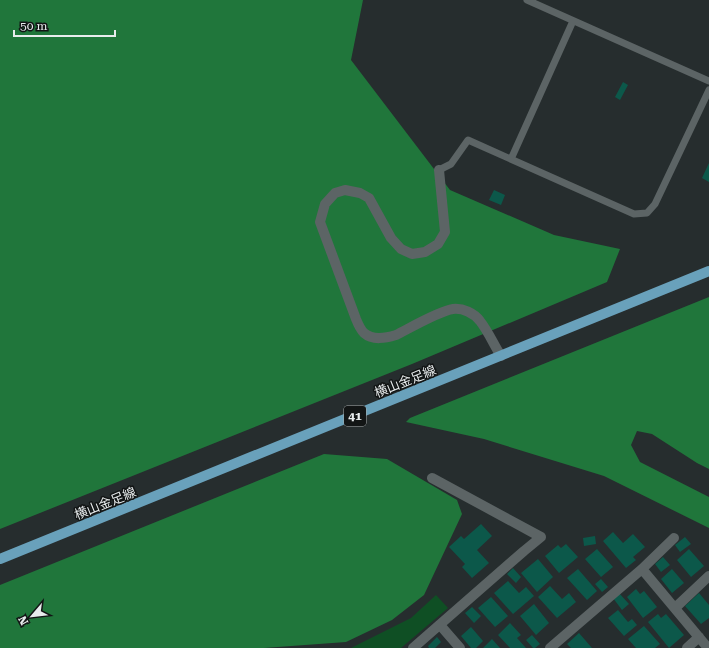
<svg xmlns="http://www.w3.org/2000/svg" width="709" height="648" font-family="'Roboto Serif','Noto Sans JP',serif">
	<rect width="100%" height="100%" fill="#262d2e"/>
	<!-- green -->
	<path fill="#0f4f24" d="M436,595L448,608L401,648H351L411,618Z"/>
	<!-- forest -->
	<path fill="#20763b" d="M0,0H363L351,60L450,190L554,235L620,249L607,282L412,364L0,529Z
		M709,297V469L697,463L652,434L637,431L631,445L640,462L709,497V528L604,476L484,439L406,422L410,418Z
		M324,454L387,459L457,500L462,514L424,595L392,620L346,642L264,648H0V585Z"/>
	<!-- building -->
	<path fill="#0c584a" d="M623,82L628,85L620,100L615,97Z
		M709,163V182L702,178Z
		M494,190L505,195L501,205L489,200Z
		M481,524L492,536L477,550L489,563L472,578L462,567L465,564L449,547L461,536L464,539Z
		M613,532L623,543L633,534L645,547L633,557L636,560L626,568L603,541Z
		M595,536L596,544L584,546L583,538Z
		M685,537L691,544L680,552L675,545Z
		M566,544L578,557L559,573L545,556L558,545L561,548Z
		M597,549L613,567L601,577L585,559Z
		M689,549L704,566L691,577L677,560Z
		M663,557L670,565L661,572L655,564Z
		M538,559L553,577L537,592L521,573Z
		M513,568L521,577L516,583L507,574Z
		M578,569L597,591L587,600L567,578Z
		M672,569L684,583L672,593L661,579Z
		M601,579L608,587L602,592L595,584Z
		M508,581L519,593L526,587L534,596L513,614L494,593Z
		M550,586L562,599L569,593L576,602L557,618L538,597Z
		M636,589L640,594L644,591L657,607L643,618L627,597Z
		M619,593L629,604L622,610L613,598Z
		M699,593L709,605V618L701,624L685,606Z
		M491,597L508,616L495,627L478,608Z
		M534,604L549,623L536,635L520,616Z
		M472,607L481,616L474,623L465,613Z
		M618,610L628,622L632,619L637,625L624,636L608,618Z
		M658,614L661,618L666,614L684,635L669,648L648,622Z
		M510,623L521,635L517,638L526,648H510L498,635Z
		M644,626L660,644L655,648H636L628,639Z
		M471,627L483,641L476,648H471L461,636Z
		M579,633L592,648H571L567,644Z
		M532,635L540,644L535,648H533L526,640Z
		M437,637L441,642L435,648H429L428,646Z
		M492,639L500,648H483Z"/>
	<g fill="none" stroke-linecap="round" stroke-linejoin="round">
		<!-- service -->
		<path stroke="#5c6465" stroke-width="7" d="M527,0L709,81
			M511,159L573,21
			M439,170L451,164L468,140L634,214L647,213L655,204L709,90"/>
		<!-- minor -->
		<path stroke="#5c6465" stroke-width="10" d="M439,170L445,232L438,244L425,252L412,254L401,249L391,238L369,198L360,193L345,190L335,193L325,204L320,222L356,319C358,324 361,330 364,333C373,341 386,338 396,335C410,328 439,311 453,309C463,308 474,313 480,321C488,331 494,345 501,356
			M642,569L708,648
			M675,608L709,576
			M440,625L460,648
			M413,648L524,551L541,537L432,478
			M550,648L642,569L674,538
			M687,648L699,637"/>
		<!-- primary -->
		<path stroke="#69a1bb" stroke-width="10" d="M0,559L709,271"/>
	</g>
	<g text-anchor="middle" stroke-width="3" stroke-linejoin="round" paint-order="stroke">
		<!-- shield labels -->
		<rect fill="#121515" stroke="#a8acac" stroke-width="1" x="344" y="406" width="22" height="20" rx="3"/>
		<g font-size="12" font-weight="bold" fill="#e8eced">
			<text x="355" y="420">41</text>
		</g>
		<!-- street labels -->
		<g font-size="13" fill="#e8eced" stroke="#121515">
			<text transform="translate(405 381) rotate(-22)" y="5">横山金足線</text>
			<text transform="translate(105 503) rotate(-22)" y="5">横山金足線</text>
		</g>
	</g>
	<!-- north arrow -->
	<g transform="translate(32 616) rotate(242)" stroke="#121515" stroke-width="3" paint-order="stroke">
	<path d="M0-3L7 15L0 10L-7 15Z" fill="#e8eced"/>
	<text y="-6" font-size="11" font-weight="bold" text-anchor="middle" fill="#e8eced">N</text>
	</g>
	<!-- scale -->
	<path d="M14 30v6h101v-6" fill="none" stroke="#e8eced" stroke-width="2"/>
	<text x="20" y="30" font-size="12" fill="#e8eced" stroke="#121515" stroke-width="3" paint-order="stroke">50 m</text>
</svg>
